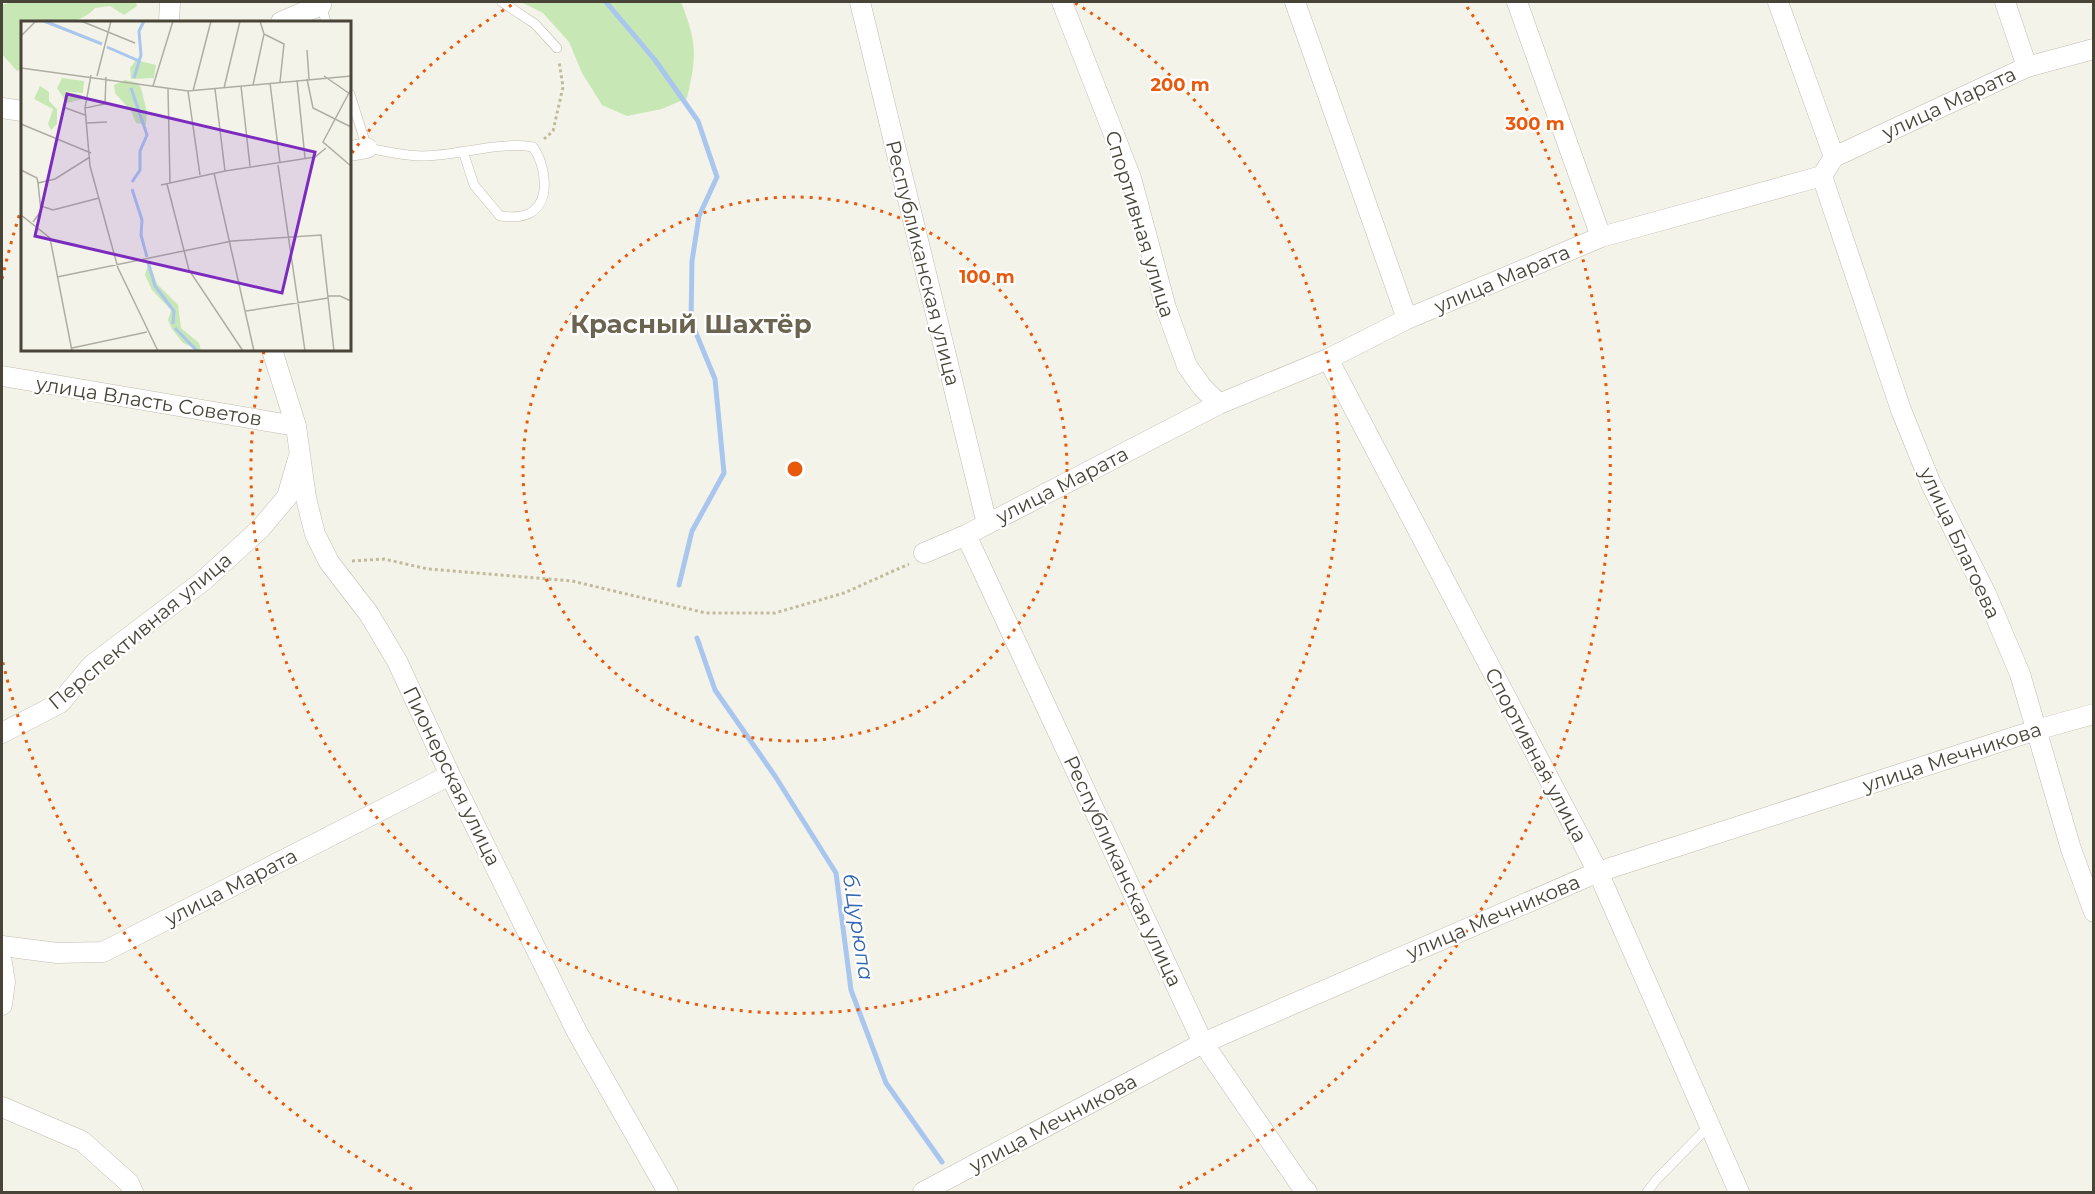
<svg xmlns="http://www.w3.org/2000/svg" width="2095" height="1194" font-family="Montserrat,sans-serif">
	<rect width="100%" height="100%" fill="#f4f3ea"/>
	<!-- green -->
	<path fill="#c7e7b4" d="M12,2H136L137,6L124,15L110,6L95,8C78,28 46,22 22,22V69L17,71L2,54V5Z
		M521,2H681C697,42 697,56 687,98L662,109L627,116L602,105L582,73L569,42L543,13Z"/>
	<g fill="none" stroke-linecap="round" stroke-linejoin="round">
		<!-- stream -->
		<path stroke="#a9c6ef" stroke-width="5" d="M606,2L655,60L698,121L717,177L699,216L692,261L691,321L715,379L724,473L692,531L679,585
			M697,638L715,690L775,776L836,873L851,990L886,1083L942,1162"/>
		<!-- lane casing -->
		<g stroke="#c0bcac" stroke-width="10">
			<path id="lane" d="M502,2L535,24L557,48
				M321,5L326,22
				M350,94L367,148C385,151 404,156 422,156C459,156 497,141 533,147C546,165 552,203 528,214C519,218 509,217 500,216L474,185L463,151
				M1647,1192L1657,1179L1709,1126"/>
		</g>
		<!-- street casing -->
		<g stroke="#c0bcac" stroke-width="21">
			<path id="street" d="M860,2L987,524
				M1062,2L1131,178L1166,308L1187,366L1202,387L1219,404
				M1295,2L1407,319
				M1517,2L1601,237
				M1778,2L1834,157
				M2005,2L2027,67
				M169,22L170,2
				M281,22L321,5L320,2
				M2,108L22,111
				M350,151L367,148
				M1822,176L1901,410L1931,484L1986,594L2020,674L2071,849L2094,912
				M272,350L296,426L306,498L315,534L329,562L369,614L397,661L450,775L577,1032L668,1192
				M1328,359L1598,872L1739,1192
				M2,376L296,426
				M966,535L1203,1043L1300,1184L1307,1192
				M924,553L966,535L1219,404L1328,359L1407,319L1601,237L1822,176L1834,157L2027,67L2094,49
				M2,733L60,703L92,665L203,581L260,529L287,497L298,459
				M2,946L57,953L103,952L450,775
				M2,963L5,982L2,1005
				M2,1107L82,1141L129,1183L133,1192
				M923,1192L1203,1043L1598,872L2036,730L2094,714"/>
		</g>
		<!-- path -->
		<path stroke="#c1bb9e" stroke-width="3" stroke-dasharray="3 3" stroke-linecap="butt" d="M544,139L553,131L563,87L559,61
			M352,561L384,559L428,569L572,581L706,613H775L844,593L909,564"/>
		<!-- lane -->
		<use href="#lane" stroke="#fff" stroke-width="9"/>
		<!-- street -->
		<use href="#street" stroke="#fff" stroke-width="20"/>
	</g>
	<!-- distance rings -->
	<g fill="none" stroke="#e8590c" stroke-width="3" stroke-dasharray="3 6">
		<circle cx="795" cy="469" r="272"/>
		<path d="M352 153A544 544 0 0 1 515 3M1075 3A544 544 0 1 1 264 351"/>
		<path d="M412 1189A816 816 0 0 1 2 659M2 279A816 816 0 0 1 21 210M1467 7A816 816 0 0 1 1178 1189"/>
	</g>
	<g text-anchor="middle" stroke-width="4.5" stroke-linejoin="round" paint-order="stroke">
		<!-- street labels -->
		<g font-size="20" fill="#484538" stroke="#fff">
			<text transform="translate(1949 103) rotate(-25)" y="7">улица Марата</text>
			<text transform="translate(1140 224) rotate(73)" y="7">Спортивная улица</text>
			<text transform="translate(923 263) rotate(76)" y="7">Республиканская улица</text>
			<text transform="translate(1502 279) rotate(-23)" y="7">улица Марата</text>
			<text transform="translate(149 401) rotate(9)" y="7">улица Власть Советов</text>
			<text transform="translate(1062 485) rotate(-27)" y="7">улица Марата</text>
			<text transform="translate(1960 543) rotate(65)" y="7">улица Благоева</text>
			<text transform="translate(140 631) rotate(-40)" y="7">Перспективная улица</text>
			<text transform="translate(1536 755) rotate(62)" y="7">Спортивная улица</text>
			<text transform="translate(1952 757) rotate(-18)" y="7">улица Мечникова</text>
			<text transform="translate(452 776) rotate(64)" y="7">Пионерская улица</text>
			<text transform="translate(1123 871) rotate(65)" y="7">Республиканская улица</text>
			<text transform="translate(231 887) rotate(-27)" y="7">улица Марата</text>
			<text transform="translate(1493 917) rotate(-23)" y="7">улица Мечникова</text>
			<text transform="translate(1053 1123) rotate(-28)" y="7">улица Мечникова</text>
		</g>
		<!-- water labels -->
		<g font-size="21" font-style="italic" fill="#3367b2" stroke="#fff">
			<text transform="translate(858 927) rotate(81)" y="7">б.Цурюпа</text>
		</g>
		<!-- district labels -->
		<g font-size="26" font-weight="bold" fill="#6b6450" stroke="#fff">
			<text x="691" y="333">Красный Шахтёр</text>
		</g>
	</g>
	<!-- overview -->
	<g transform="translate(21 21)">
		<rect width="330" height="330" fill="#f4f3ea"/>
		<path d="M115,39L135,44L133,57L110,58L109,47ZM41,57L63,60L62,72L41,70L61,74L62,78L46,82L36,67ZM104,59L117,62L120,67L126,91L125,104L115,102L110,90L94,72L93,64ZM19,65L28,71V80L36,88V103L30,109L27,103L32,88L13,78ZM128,240L136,263L157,284L160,307L178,322L180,330L162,322L151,308L147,299L150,289L131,269L124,254Z" fill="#c7e7b4"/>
		<path fill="none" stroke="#a9c6ef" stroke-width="3" d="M23,0L81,23M86,26L118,40M113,57L120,34L118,10L123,0M110,67L126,114L119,130V149L111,161M111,168L121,199L120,214L126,236M127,241L134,265L153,290L152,303M154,307L176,330"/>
		<path fill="none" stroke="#afada3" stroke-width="1.5" d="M60,0L114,22M243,13L263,23L259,61M0,15L15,0M286,29L288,58M0,47L167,70L330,55M76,55L90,0M303,55L329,73M85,56L84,83L64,87L69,145L97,247L137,330M286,58L292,87L330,106M276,59L284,137M249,62L259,142M232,64L243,13L239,0M132,65L152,0M220,65L229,145M203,67L219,0M147,68L149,162M194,68L204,150M330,68L302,121L330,145M167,70L179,154M172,70L190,0M42,86L64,94M64,87L70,54M66,102L86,101M0,103L70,132M257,144L284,330M0,149L16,157L17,162L34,158L69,136M193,152L233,330M146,163L168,249L222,330M140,164L204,150L294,136L305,127M20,185L32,189L78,177M0,194L29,217L51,330M12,201L20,190L17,162M36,256L211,220L300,214L313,330M307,275H319L330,280M225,290L307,277M51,327L126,311"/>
		<path fill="#7b2cbf" fill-opacity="0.15" stroke="#7b2cbf" stroke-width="3" d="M46,73L294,131L261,272L14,215Z"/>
		<rect width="330" height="330" fill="none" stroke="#484538" stroke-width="3"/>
	</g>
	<circle cx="795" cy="469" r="9" fill="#e8590c" stroke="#fff" stroke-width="3"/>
	<g font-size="18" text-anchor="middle" font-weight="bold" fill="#e8590c" stroke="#fff" stroke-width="4.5" stroke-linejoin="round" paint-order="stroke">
		<text x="1180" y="91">200 m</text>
		<text x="1535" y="130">300 m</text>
		<text x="987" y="283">100 m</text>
	</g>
	<!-- border -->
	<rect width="2095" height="1194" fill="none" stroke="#484538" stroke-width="6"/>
</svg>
